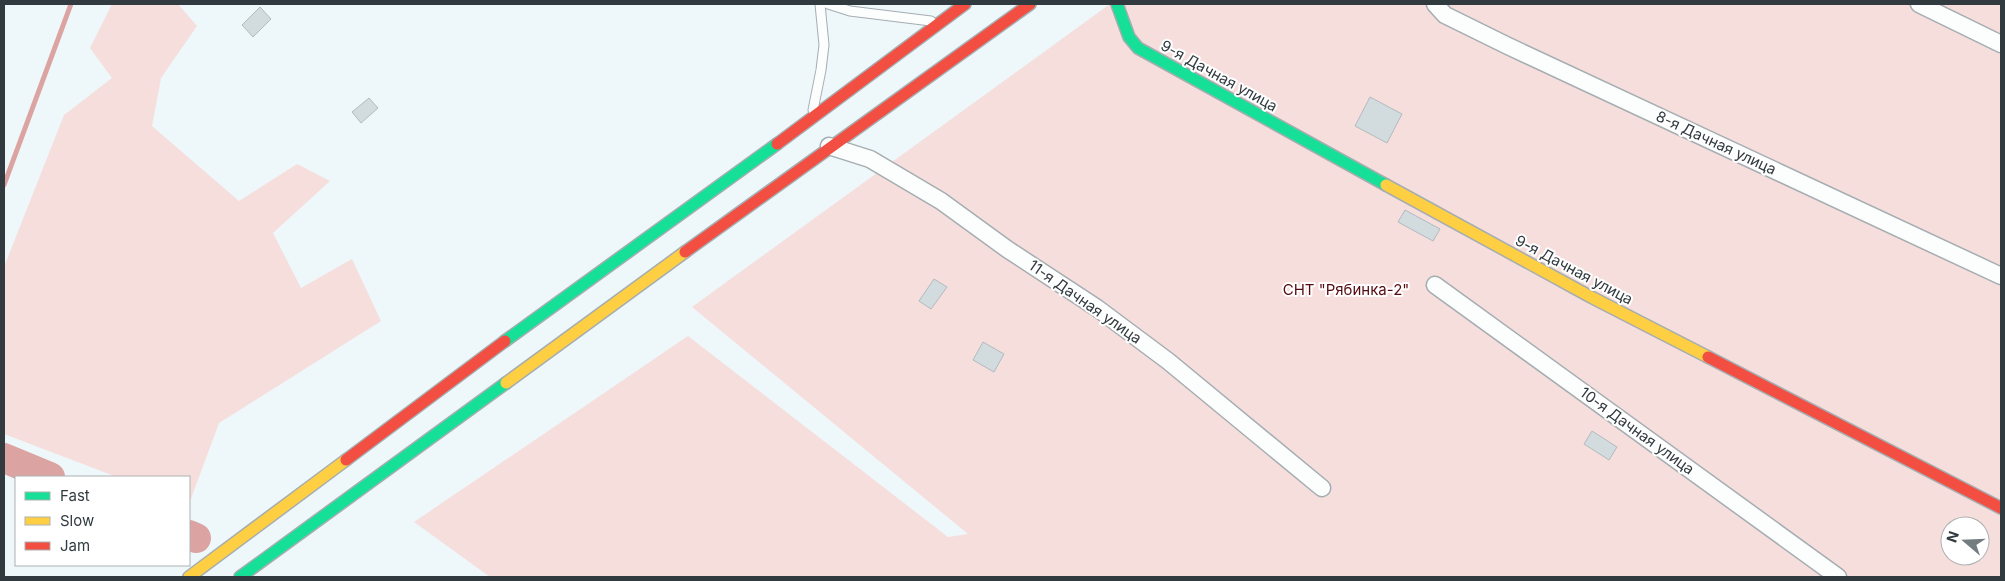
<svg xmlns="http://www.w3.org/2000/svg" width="2005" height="581" font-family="Inter,sans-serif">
	<rect width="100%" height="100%" fill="#eef7fa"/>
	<!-- green -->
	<path fill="#f6dedd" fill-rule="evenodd" d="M112,4H178L197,26L161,78L152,126L239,201L297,164L330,181L273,233L301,288L352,259L381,321L219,423L189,504V477H117L4,434V267L64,115L112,78L90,48Z
		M1110,4H2001V577H490L414,522L688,336L948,537L968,534L692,307ZM1950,526H1980V556H1950Z"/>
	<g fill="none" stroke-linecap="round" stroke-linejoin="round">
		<!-- stream -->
		<path stroke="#dba4a2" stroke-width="5" d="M4,185L71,4"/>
		<!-- river -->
		<path stroke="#dba4a2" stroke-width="30" d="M4,458L50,477
			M189,535L196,538"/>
	</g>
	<!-- building -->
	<path fill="#d2dcde" stroke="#b2babe" d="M260,7L271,19L253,37L242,25Z
		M1370,97L1402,114L1387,143L1355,126Z
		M369,98L378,108L361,123L352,112Z
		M1405,210L1440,229L1433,241L1398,222Z
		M934,279L947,287L931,309L919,301Z
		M983,342L1004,354L994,372L973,360Z
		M1592,431L1617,447L1609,460L1584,444Z"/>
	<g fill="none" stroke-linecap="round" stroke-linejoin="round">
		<!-- lane casing -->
		<g stroke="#a5adb1" stroke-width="11">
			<path id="lane" d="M828,4L850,11L931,21
				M813,110L821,70L824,45L820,4"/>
		</g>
		<!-- street casing -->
		<g stroke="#a5adb1" stroke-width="19">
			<path id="street" d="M1435,4L1445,15L1508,46L2001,276
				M1919,4L2001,44
				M829,146L870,159L941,201L1007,249L1097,308L1168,361L1322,488
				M1435,285L1838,577"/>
		</g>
		<!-- fast casing -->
		<g stroke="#a5adb1" stroke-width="14">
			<path id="fast" d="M1117,4L1129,37L1138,48L1386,185
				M505,341L777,144
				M240,577L506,383"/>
		</g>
		<!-- slow casing -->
		<g stroke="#a5adb1" stroke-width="14">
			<path id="slow" d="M1386,185L1591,297L1708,357
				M506,383L685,252
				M189,577L346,460"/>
		</g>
		<!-- jam casing -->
		<g stroke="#a5adb1" stroke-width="14">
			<path id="jam" d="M777,144L965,4
				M685,252L1030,4
				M1708,357L2001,508
				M346,460L505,341"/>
		</g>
		<!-- lane -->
		<use href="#lane" stroke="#fcfefe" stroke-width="9"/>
		<!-- street -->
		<use href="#street" stroke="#fcfefe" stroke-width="16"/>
		<!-- fast -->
		<use href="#fast" stroke="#16e098" stroke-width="11"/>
		<!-- slow -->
		<use href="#slow" stroke="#ffcf43" stroke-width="11"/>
		<!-- jam -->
		<use href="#jam" stroke="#f24e42" stroke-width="11"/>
	</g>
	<g text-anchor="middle" stroke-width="4" stroke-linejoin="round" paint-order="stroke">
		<!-- street labels -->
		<g font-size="15" fill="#313b3f" stroke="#fff">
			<text transform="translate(1219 76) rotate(29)" y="5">9-я Дачная улица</text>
			<text transform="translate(1716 143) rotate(25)" y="5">8-я Дачная улица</text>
			<text transform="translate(1574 270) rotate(28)" y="5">9-я Дачная улица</text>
			<text transform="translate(1085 302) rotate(35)" y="5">11-я Дачная улица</text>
			<text transform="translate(1637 431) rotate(36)" y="5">10-я Дачная улица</text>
		</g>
		<!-- park labels -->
		<g font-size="15" fill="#560b10" stroke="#fff">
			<text x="1346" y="295">СНТ "Рябинка-2"</text>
		</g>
	</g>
	<!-- border -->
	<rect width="2005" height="581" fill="none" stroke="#313b3f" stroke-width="10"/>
	<!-- legend -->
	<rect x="15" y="476" width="175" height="90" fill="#ffffff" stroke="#adb1b2"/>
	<rect x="25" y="492" width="25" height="8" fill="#16e098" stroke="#adb1b2"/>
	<text x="60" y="501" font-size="15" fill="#313b3f">Fast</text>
	<rect x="25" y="517" width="25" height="8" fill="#ffcf43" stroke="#adb1b2"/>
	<text x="60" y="526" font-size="15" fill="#313b3f">Slow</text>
	<rect x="25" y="542" width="25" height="8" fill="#f24e42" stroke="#adb1b2"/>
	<text x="60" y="551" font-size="15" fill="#313b3f">Jam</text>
	<!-- north arrow -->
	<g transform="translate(1965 541) rotate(289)"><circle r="24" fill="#ffffff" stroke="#adb1b2"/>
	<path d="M0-4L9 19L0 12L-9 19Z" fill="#737d80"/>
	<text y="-8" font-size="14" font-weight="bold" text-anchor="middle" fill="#313b3f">N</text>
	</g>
</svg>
